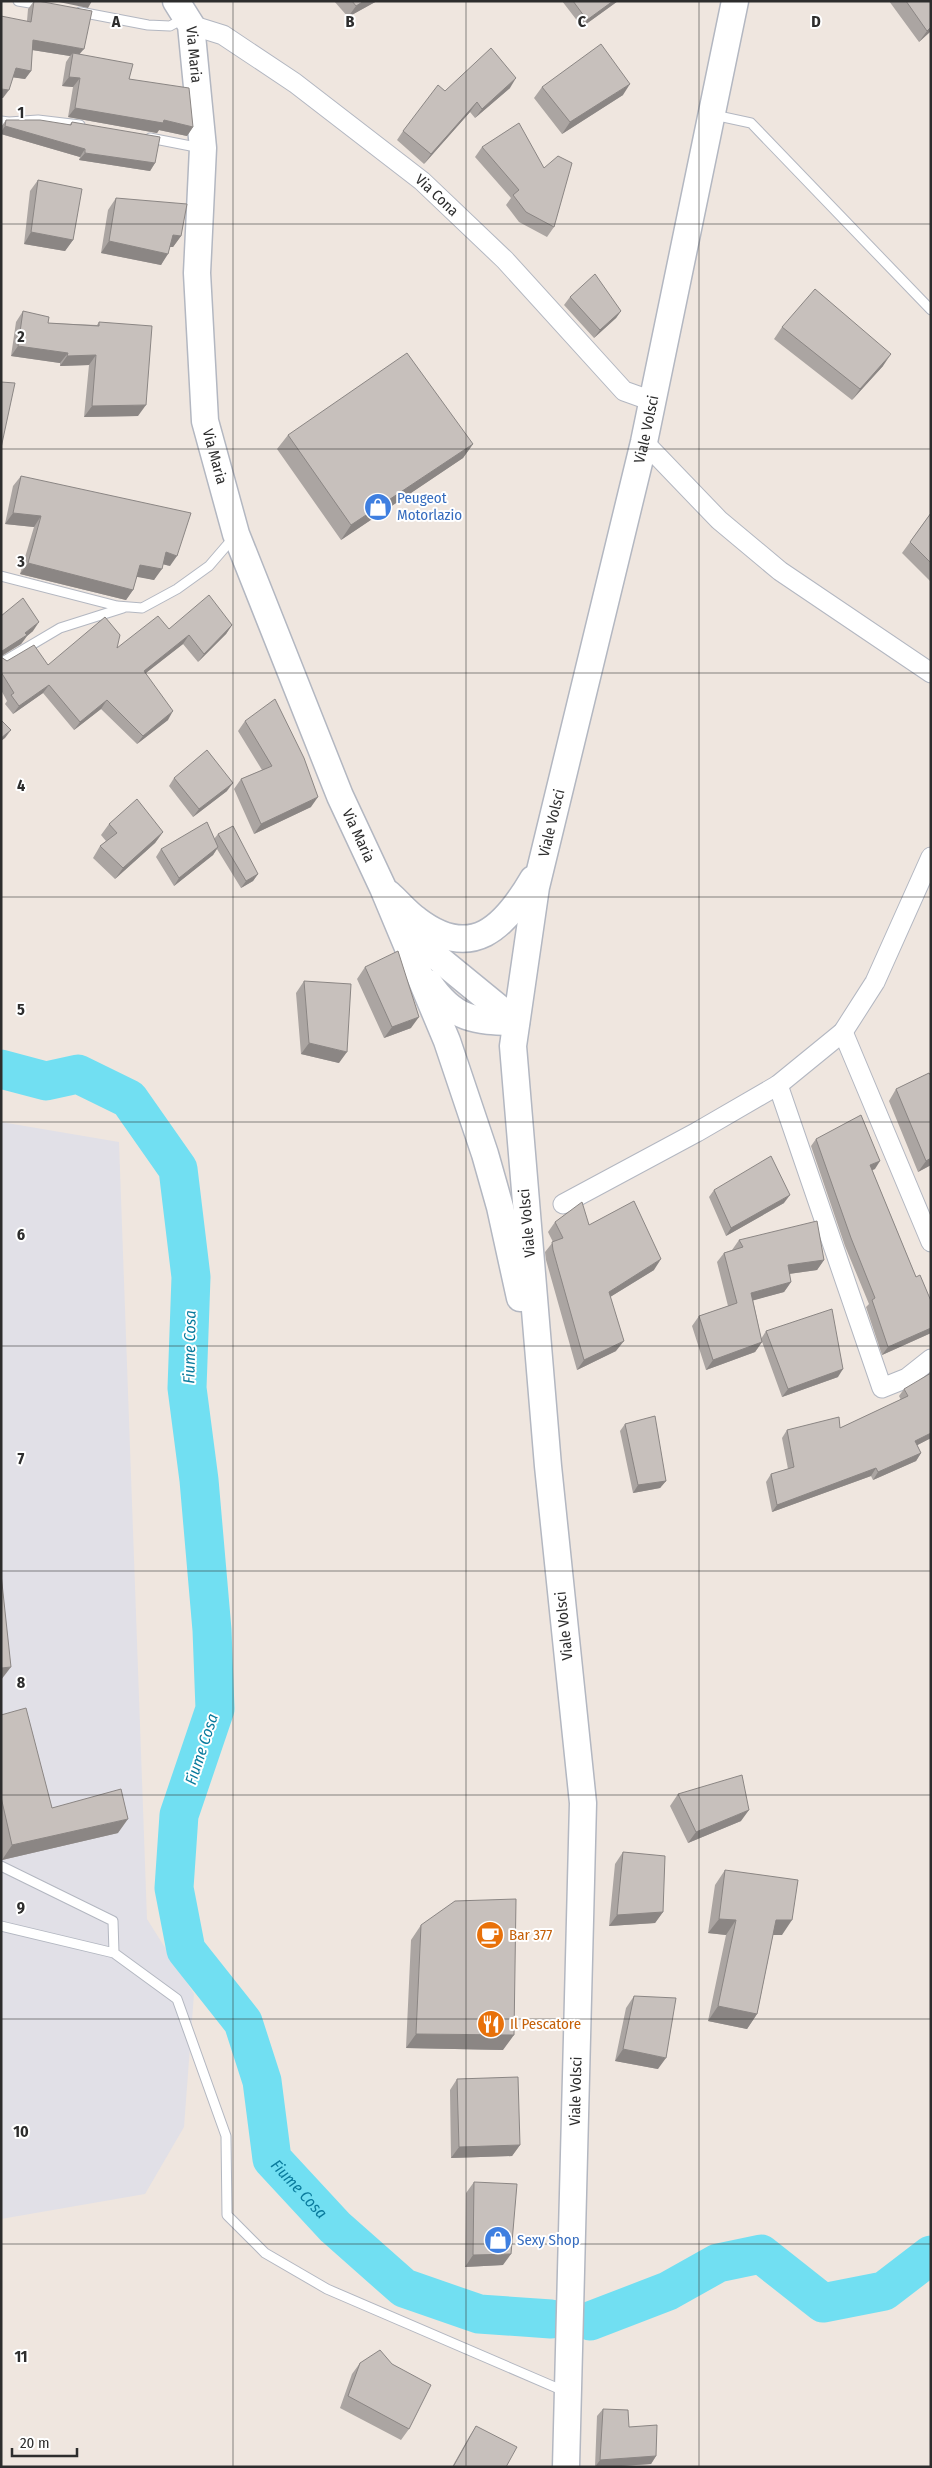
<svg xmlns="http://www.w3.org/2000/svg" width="932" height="2468" font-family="'Fira Sans Condensed',sans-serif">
	<rect width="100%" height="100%" fill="#efe6df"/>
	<!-- industrial -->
	<path fill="#e1e0e7" d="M1,1122L119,1142L147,1919L194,1994L184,2127L145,2194L1,2219Z"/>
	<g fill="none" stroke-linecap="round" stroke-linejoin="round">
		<!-- river -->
		<g stroke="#71dff2" stroke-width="39">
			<path id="s1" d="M1,1069L46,1081L78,1074L129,1099L178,1169L191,1277L187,1388L199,1480L212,1630L215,1709L179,1815L174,1888L186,1950L243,2022L262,2081L272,2159L335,2227L404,2288L479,2314L551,2319"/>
			<path d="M590,2321L668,2291L718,2263L761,2254L823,2303L884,2291L931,2255"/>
		</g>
		<!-- lane casing -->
		<g stroke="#b3b7c1" stroke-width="11">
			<path id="lane" d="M18,1L42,5
				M80,12L148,25L170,26L183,19
				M714,115L751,123L931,310
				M1,121L9,122L38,120L80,125
				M150,138L201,148
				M1,576L117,606L142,608L177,589L209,566L234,537
				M1,663L60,628L123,608
				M1,1866L113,1921L114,1953
				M1,1926L114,1953L177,1999L226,2136L227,2215L265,2253L327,2289L564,2391"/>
		</g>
		<!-- street casing -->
		<g stroke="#b3b7c1" stroke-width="21">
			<g id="street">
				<path id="s2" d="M191,25L223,35L295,83L422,181L505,260L624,391L652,401"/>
				<path d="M644,442L719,520L780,571L931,673"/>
				<path d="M843,1032L931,1242"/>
				<path d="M778,1085L882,1388L907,1378L931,1359"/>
				<path d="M563,1204L697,1132L778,1085L843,1032L875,982L931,857"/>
			</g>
		</g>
		<!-- secondary casing -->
		<g stroke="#b3b7c1" stroke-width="29">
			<g id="secondary">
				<path id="s3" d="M176,1L191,25L203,148L197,273L205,421L236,534L340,796L383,888L447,1041L485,1154L500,1207L520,1298"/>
				<path d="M389,894C398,902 407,913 417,920C472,962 505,927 533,879"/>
				<path d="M405,919L433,954L516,1022"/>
				<path d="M429,983C455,1021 475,1021 516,1022"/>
				<path id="s4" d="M566,2467L583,1803L548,1466L513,1046L536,887L644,442L735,1"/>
			</g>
		</g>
		<!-- lane -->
		<use href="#lane" stroke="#fff" stroke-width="9"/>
		<!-- street -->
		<use href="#street" stroke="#fff" stroke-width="19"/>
		<!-- secondary -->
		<use href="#secondary" stroke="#fff" stroke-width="26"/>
	</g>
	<!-- wall -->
	<path fill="#aba5a2" d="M34,1H38L80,54L129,79L193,127L187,136L159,130L157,133L68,117L73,87L62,86L66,62L70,56L32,50L31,71L25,79L13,77L3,98L27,21L28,9Z
		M334,1H377L348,17Z
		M562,1H618L582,27Z
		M889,1H931V31L919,42Z
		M542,87L623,95L562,134L534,98Z
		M510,88L475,118L470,112L424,164L397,140L403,131L445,91Z
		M6,120L69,125L72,122L155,163L150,171L79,160L80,157L1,134V127Z
		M482,147L554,227L547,237L519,222L506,205L511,198L475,157Z
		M38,180L73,240L65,251L24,244L30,191Z
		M116,198L181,236L173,247H170L161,265L101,253L108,210Z
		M570,297L621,311L616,318L594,338L564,305Z
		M23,311L48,323L97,325L99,322L138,416L84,417L89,365L60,366V363L11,356L16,322Z
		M782,327L883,366L852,400L774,339Z
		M288,435L473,444L463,458L341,540L277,449Z
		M21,476L170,566L163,564L154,580L137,576L133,590L126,600L20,574L34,527L5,524L13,486Z
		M931,513V582L902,553Z
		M1,616L33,631L27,636L21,644L2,656L1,657L7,661L48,665L117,648L169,629L232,625L226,634L198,662L183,644L146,673L168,720L137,744L101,709L74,730L43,693L13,714L5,704L7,701L1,690Z
		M245,721L311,807L254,834L234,789L241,779L262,770L238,731Z
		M174,778L227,791L193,817L169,786Z
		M109,824L163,832L155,843L115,879L93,858L100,846L106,841L101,835Z
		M218,834L258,874L253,881L241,888L217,849L213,855L174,886L156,857L161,849L214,839Z
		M365,967L411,1028L384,1038L357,979Z
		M304,981L339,1063L301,1054L296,993Z
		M896,1089L931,1165L918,1172L889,1101Z
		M816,1139L875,1169L872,1170L916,1277L931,1301V1333L882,1355L866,1307L869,1304L845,1246L811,1146Z
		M714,1190L784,1203L726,1236L709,1197Z
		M555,1222L589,1225L654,1270L610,1297L616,1351L577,1370L546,1260L545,1252L553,1242L548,1232Z
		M739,1240L824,1260L817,1270L789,1274L791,1282L784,1292L753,1300L762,1342L755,1352L706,1370L692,1326L699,1316L728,1306L717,1262L724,1253L732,1250Z
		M766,1331L838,1377L782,1397L761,1339Z
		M904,1389L931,1438L917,1445L921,1453L916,1461L873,1480L871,1476L772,1512L766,1482L771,1474L788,1469L782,1438L787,1430L840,1428L901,1400L899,1396Z
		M625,1424L666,1481L660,1488L633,1493L620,1431Z
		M1,1715L52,1808L118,1833L2,1860Z
		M678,1794L741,1821L688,1843L670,1806Z
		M623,1852L663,1912L655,1923L609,1926L615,1864Z
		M725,1870L782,1935H773L757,2014L747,2029L708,2021L726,1935L708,1933L715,1885Z
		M421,1925L503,2050L406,2048L411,1940Z
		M634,1996L658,2069L615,2061L626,2008Z
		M457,2079L520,2145L512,2156L451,2158L450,2090Z
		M474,2182L503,2265L465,2267L466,2193Z
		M360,2363L409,2429L401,2440L340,2408L352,2374Z
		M603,2409L629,2427L656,2456L651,2464L606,2467H595L597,2416Z
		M476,2426L506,2467H452L469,2437Z"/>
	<!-- shaded-wall -->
	<path fill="#8b8684" d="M54,1H92L88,8Z
		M364,1H377L348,17L356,6Z
		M613,1H618L582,27L587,20Z
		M931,27V31L919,42L927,31Z
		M33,40L84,49L77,57L73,53L70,56L26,49Z
		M16,68L31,71L25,79L10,77Z
		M69,77L80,78L73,87L62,86Z
		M516,78L510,88L475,118L482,109Z
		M630,84L623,95L562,134L570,122Z
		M1,89L9,90L3,98H1Z
		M477,102L470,112L424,164L431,154Z
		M75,108L164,120L193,127L187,136L159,130L157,133L68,117Z
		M5,126L85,149L80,157L1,134V132Z
		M85,153L155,163L150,171L79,160Z
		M31,232L73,240L65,251L24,244Z
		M173,235L181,236L173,247H165Z
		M109,241L168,254L161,265L101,253Z
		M621,311L616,318L594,338L600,330Z
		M18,346L68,353L60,363L11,356Z
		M891,354L883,366L852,400L860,389Z
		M96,355L89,365L60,366L67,356Z
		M146,405L138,416L84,417L92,406Z
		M473,444L463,458L341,540L351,525Z
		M13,513L41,516L34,527L5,524Z
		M166,552L177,556L170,566L158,563Z
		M28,563L133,590L126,600L20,574Z
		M140,565L162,569L154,580L132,576Z
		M39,622L33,631L27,636L21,644L1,656V652Z
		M232,625L226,634L198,662L204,654Z
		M189,635L183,644L138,679L144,671Z
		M49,685L43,693L13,714L19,706Z
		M107,700L101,709L74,730L80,722Z
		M173,711L168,720L137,744L143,736Z
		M11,730L5,738L1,741V738Z
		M233,783L227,791L193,817L199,809Z
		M318,797L311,807L254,834L261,824Z
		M163,832L155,843L115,879L123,868Z
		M218,847L213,855L174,886L179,878Z
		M258,874L253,881L241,888L246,881Z
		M419,1017L411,1028L384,1038L392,1027Z
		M309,1043L347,1052L339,1063L301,1054Z
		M931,1158V1165L918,1172L926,1161Z
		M880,1161L875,1169L865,1173L870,1165Z
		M790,1195L784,1203L726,1236L731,1228Z
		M661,1259L654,1270L602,1302L609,1292Z
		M824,1260L817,1270L781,1275L788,1265Z
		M791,1282L784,1292L744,1303L751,1293Z
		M931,1328V1333L882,1355L888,1347Z
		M624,1341L616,1351L577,1370L584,1360Z
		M762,1342L755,1352L706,1370L713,1360Z
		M843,1369L838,1377L782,1397L788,1389Z
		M931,1433V1438L910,1449L915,1441Z
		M921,1453L916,1461L873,1480L878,1472Z
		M876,1468L871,1476L772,1512L777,1505Z
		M666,1481L660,1488L633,1493L638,1485Z
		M11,1667L1,1680V1668Z
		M749,1810L741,1821L688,1843L696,1832Z
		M128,1819L118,1833L2,1860L12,1845Z
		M663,1912L655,1923L609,1926L617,1915Z
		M719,1919L736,1920L726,1935L708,1933Z
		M776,1920H792L782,1935H765Z
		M718,2006L757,2014L747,2029L708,2021Z
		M416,2034L514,2035L503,2050L406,2048Z
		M623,2049L666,2058L658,2069L615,2061Z
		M520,2145L512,2156L451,2158L459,2147Z
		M511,2254L503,2265L465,2267L473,2255Z
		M656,2456L651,2464L606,2467H595L600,2460Z"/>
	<!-- building -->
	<path fill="#c7c0bc" stroke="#8b8684" d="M34,1H38L92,11L84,49L33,40L31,71L16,68L9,90L1,89V16L31,22Z
		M352,1H364L356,6Z
		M573,1H613L587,20Z
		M906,1H931V27L927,31Z
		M601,44L630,84L570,122L542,87Z
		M491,48L516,78L482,109L477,102L431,154L403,131L438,85L445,91Z
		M73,53L133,64L129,79L189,88L193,127L164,120L163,123L75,108L80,78L69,77Z
		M6,120H40L71,125L72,122L160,137L155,163L85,153V149L5,126Z
		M519,123L544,168L558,156L572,163L554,227L526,212L513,195L519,190L482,147Z
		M38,180L82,189L73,240L31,232Z
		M116,198L187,204L181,236L173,235L168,254L109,241Z
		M595,274L621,311L600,330L570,297Z
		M815,289L891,354L860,389L782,327Z
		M23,311L49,317L48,323L99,326V322L152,326L146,405L92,406L96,355L67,356L68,353L18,346Z
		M407,353L473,444L351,525L288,435Z
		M1,382L15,383L1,448Z
		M21,476L191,513L177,556L166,552L162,569L140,565L133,590L28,563L41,516L13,513Z
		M931,513V563L910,542Z
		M209,595L232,625L204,654L189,635L144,671L173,711L143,736L107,700L80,722L49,685L19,706L11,695L14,693L1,672V616L23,598L39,622L25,633L27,635L2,651L1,657L7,661L34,645L48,665L105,617L120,635L117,648L158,616L169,629Z
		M275,699L304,758L318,797L261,824L241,779L272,766L245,721Z
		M1,720L11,730L1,738Z
		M207,750L233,783L199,809L174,778Z
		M137,799L163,832L123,868L100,846L117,833L109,824Z
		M207,822L218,847L179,878L161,849Z
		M233,826L258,874L246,881L218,834Z
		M398,951L419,1017L392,1027L365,967Z
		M304,981L351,984L347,1052L309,1043Z
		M929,1073L931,1076V1158L926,1161L896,1089Z
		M861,1115L880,1161L870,1165L916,1277L920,1275L931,1301V1328L888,1347L872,1300L875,1298L851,1238L816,1139Z
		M771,1156L790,1195L731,1228L714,1190Z
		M634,1201L661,1259L609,1292L624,1341L584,1360L553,1250L552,1242L563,1238L555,1222L582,1202L589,1225Z
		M817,1221L824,1260L788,1265L791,1282L751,1293L762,1342L713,1360L699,1316L737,1303L724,1253L743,1247L739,1240Z
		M832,1309L843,1369L788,1389L766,1331Z
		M931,1373V1433L915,1441L921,1453L878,1472L876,1468L777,1505L771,1474L794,1467L787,1430L839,1417L840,1428L908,1396L904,1389Z
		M655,1416L666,1481L638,1485L625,1424Z
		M1,1574L11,1667L1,1668Z
		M26,1708L52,1808L121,1789L128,1819L12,1845L1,1797V1715Z
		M742,1775L749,1810L696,1832L678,1794Z
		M623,1852L665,1856L663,1912L617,1915Z
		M725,1870L798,1880L792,1920H776L757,2014L718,2006L736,1920L719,1919Z
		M516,1899L514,2035L416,2034L421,1925L455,1901Z
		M634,1996L676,1998L666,2058L623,2049Z
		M518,2077L520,2145L459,2147L457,2079Z
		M474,2182L517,2184L511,2254L473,2255Z
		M380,2350L392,2364L431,2385L409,2429L348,2396L360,2363Z
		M603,2409L628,2410L629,2427L657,2425L656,2456L600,2460Z
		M476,2426L517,2447L506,2467H453Z"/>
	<!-- grid -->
	<path fill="none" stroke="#2d2d2d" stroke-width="1" stroke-opacity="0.55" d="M233,1V2467M466,1V2467M699,1V2467M1,224H931M1,449H931M1,673H931M1,897H931M1,1122H931M1,1346H931M1,1571H931M1,1795H931M1,2019H931M1,2244H931"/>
	<!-- icons -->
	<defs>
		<g id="shop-disc" transform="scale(1.4375)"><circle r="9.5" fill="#3f7fe0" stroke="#fff"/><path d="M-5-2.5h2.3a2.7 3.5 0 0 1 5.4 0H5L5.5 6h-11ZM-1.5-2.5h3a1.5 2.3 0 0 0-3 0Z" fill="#fff"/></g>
		<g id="cafe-disc" transform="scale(1.4375)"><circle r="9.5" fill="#e8710a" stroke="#fff"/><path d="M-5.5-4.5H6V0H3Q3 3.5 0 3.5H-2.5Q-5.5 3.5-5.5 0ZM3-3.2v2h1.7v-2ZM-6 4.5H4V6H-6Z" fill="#fff"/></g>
		<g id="restaurant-disc" transform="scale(1.4375)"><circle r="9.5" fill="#e8710a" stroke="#fff"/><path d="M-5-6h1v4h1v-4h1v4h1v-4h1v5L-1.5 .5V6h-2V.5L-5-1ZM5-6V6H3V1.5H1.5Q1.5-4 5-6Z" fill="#fff"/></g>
	</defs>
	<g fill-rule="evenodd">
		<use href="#shop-disc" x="378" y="507"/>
		<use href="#cafe-disc" x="490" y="1935"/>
		<use href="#restaurant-disc" x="491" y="2024"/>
		<use href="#shop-disc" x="498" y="2240"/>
	</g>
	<g text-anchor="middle" stroke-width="4" stroke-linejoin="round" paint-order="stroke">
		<!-- street labels -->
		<g font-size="15" fill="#2d2d2d" stroke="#fff">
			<text dy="5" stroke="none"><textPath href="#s3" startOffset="58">Via Maria</textPath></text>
			<text dy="5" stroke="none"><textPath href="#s2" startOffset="301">Via Cona</textPath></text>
			<text dy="5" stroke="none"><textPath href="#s4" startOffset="2056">Viale Volsci</textPath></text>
			<text dy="5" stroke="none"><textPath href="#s3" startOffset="462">Via Maria</textPath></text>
			<text dy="5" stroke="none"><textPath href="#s4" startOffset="1651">Viale Volsci</textPath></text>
			<text dy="5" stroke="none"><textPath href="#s3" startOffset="868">Via Maria</textPath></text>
			<text transform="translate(527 1223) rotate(-95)" y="5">Viale Volsci</text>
			<text transform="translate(564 1626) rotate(-96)" y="5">Viale Volsci</text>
			<text dy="5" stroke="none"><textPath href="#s4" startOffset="376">Viale Volsci</textPath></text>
		</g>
		<!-- shop labels -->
		<g font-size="15" fill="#366cbe" stroke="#fff" text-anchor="start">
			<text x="397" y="503">Peugeot<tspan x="397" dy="17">Motorlazio</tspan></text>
			<text x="517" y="2245">Sexy Shop</text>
		</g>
		<!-- food labels -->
		<g font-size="15" fill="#c56008" stroke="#fff" text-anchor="start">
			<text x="509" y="1940">Bar 377</text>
			<text x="510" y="2029">Il Pescatore</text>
		</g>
		<!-- water labels -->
		<g font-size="16" font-style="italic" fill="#0a7b9d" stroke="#fff">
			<text transform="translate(189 1347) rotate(-89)" y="6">Fiume Cosa</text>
			<text transform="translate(201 1749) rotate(-72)" y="6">Fiume Cosa</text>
			<text dy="6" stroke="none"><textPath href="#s1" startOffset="1285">Fiume Cosa</textPath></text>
		</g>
	</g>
	<g font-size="16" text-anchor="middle" font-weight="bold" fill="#2d2d2d" stroke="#fff" stroke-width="4" stroke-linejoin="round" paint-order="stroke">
		<text x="116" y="27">A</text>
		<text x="350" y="27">B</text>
		<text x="582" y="27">C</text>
		<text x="816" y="27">D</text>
		<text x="21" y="118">1</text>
		<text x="21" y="342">2</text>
		<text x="21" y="567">3</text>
		<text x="21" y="791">4</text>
		<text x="21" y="1015">5</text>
		<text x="21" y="1240">6</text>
		<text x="21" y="1464">7</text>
		<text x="21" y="1688">8</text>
		<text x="21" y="1913">9</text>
		<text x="21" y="2137">10</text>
		<text x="21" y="2362">11</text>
	</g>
	<!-- border -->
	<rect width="932" height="2468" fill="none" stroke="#2d2d2d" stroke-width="5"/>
	<!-- scale -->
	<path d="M12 2448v8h65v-8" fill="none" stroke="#2d2d2d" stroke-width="2.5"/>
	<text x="20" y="2448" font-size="15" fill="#2d2d2d" stroke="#ffffff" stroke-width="4" paint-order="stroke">20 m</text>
</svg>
